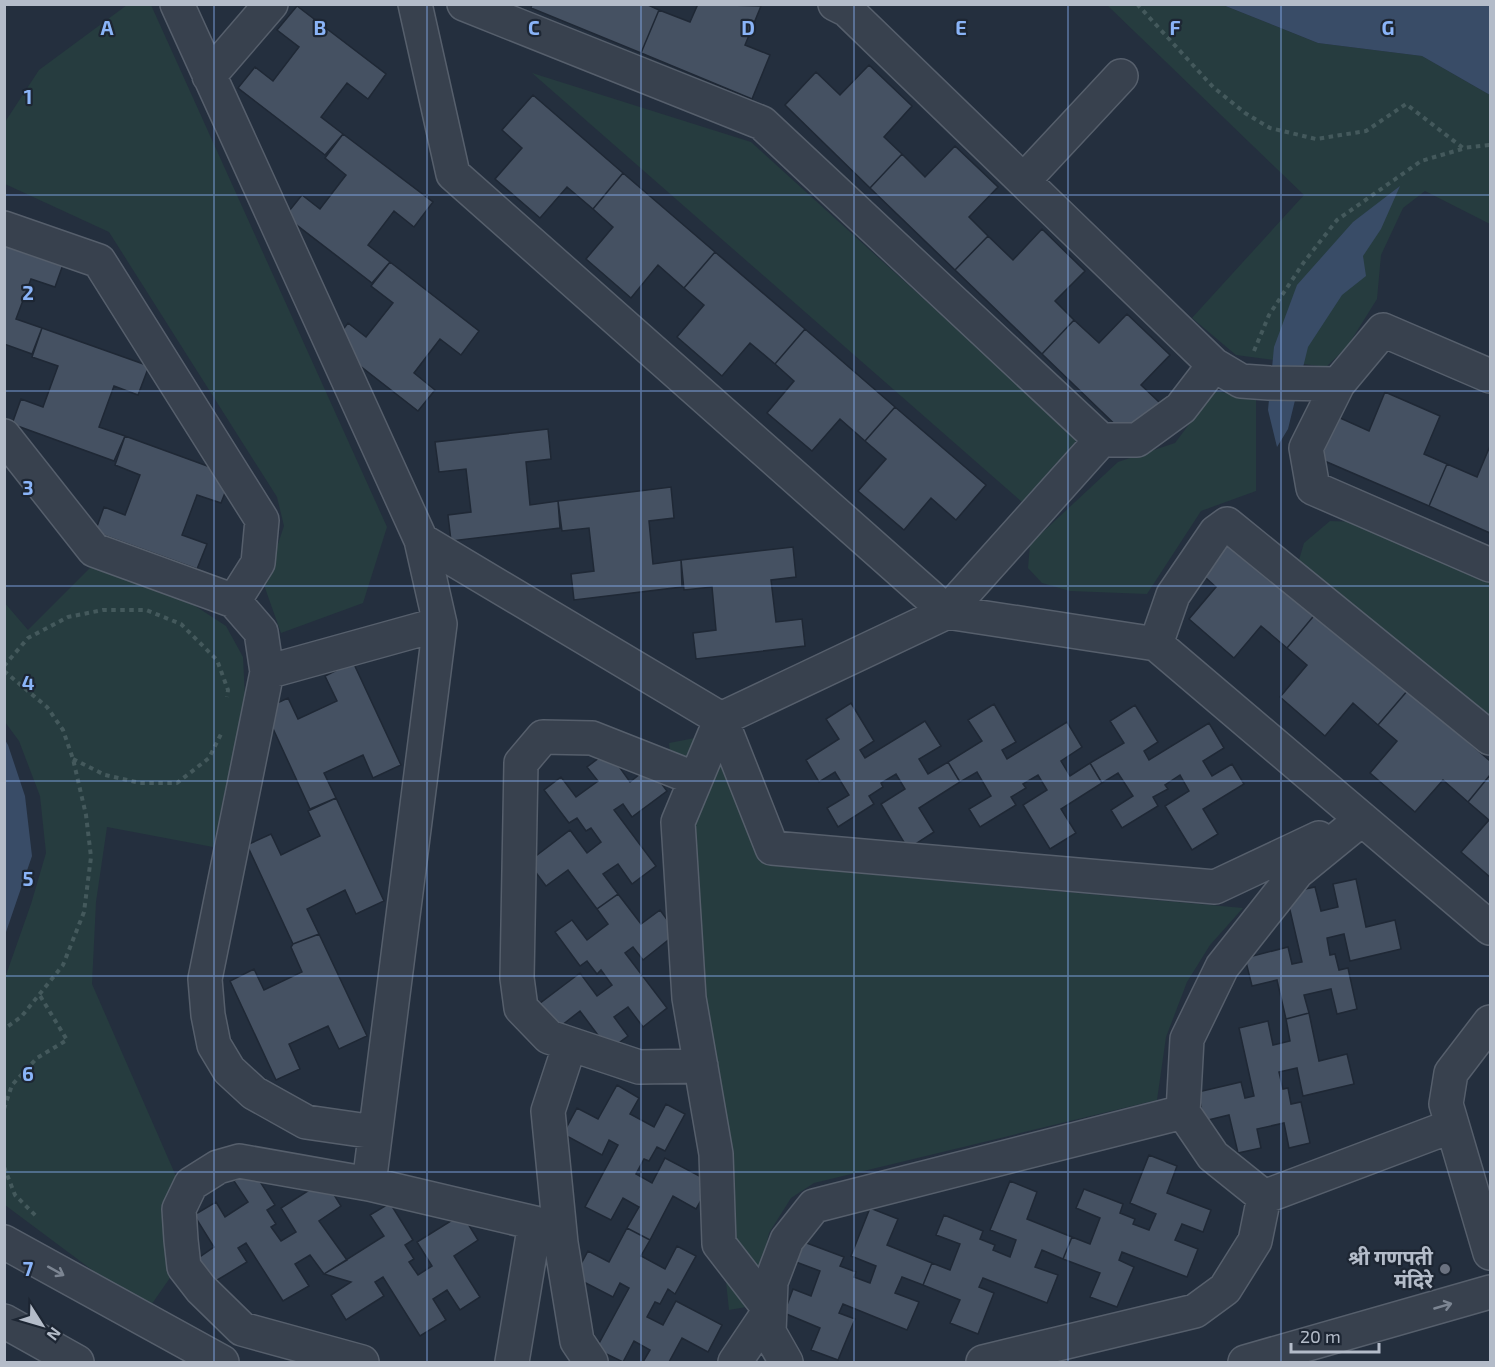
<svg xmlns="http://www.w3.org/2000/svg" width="1495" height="1367" font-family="'Exo 2','Noto Sans Devanagari',sans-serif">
	<rect width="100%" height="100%" fill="#242f3e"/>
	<!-- green -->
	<path fill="#263c3f" d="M127,5H151L387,527L363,603L281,633L264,585L284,526L277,497L109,232L5,184V122L39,70Z
		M1107,5H1223L1318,43L1422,56L1490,95V224L1425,191L1403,208L1381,255L1377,299L1347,347L1326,367L1236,355L1192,318L1304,195Z
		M532,73L751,142L1078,439L1022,502Z
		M1214,391L1256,397V491L1201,511L1147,594L1070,591L1042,583L1028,568L1030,544L1118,462L1175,443Z
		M1330,521L1359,522L1490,580V734L1296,570L1304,543Z
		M91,567L183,598L226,626L243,657L245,698L213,847L107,827L96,902L92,984L189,1206L174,1272L147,1311L5,1205V978L31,904L46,853L40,796L19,741L5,722L4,602L28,630Z
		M716,734L766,865L1243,908L1210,945L1187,982L1166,1037L1157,1100L814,1183L791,1198L769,1233L752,1306L729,1310L669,743Z"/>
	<!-- water -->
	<path fill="#394c67" d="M1223,5H1490V95L1422,56L1318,43Z
		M1400,186L1381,229L1363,256L1366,276L1342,295L1308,347L1288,429L1277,447L1268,410L1274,347L1297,285L1353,222Z
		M5,740L8,745L25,796L32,856L5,935Z"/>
	<!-- building -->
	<path fill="#455162" stroke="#1f2835" stroke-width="1.5" d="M532,4H646L659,10L641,53L531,8Z
		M698,4L761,6L745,45L770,55L752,99L641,53L659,10L690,22Z
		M297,6L386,74L368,99L347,83L321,117L343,134L325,155L238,88L255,67L273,81L299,47L277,30Z
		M869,65L912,106L884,137L902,154L870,188L785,105L816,72L840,95Z
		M533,95L623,173L593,209L567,187L540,218L495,179L522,148L502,130Z
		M343,134L433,202L414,227L394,211L368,245L390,262L372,283L285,216L302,195L320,209L346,175L325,158Z
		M955,146L998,187L969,217L988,236L955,270L870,188L902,154L925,177Z
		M623,173L715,252L684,288L658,265L631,298L586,259L613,227L593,209Z
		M1042,229L1085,271L1055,301L1074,320L1042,354L955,270L988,236L1013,260Z
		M4,237L65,259L55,287L31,279L16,319L42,328L32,354L4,344Z
		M715,252L805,329L775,364L750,343L722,376L677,337L704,305L684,288Z
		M390,262L479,331L461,355L440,339L414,373L435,390L418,411L332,344L348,323L366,337L393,303L371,286Z
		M1127,314L1170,355L1141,385L1160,403L1128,437L1042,354L1074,320L1099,343Z
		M42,328L149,366L138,395L114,386L99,427L125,436L114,461L12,424L21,399L43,407L58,366L32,357Z
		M805,329L895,407L865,441L840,419L812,451L767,413L794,381L775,364Z
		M1385,392L1440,416L1424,454L1447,464L1429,506L1320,459L1338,417L1369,431Z
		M895,407L986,485L956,520L931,498L904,530L858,491L886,459L865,441Z
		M548,429L551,459L526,462L530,505L558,501L560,528L451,541L448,515L471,512L466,469L439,472L435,442Z
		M125,436L232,475L221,503L197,495L182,535L207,544L197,569L95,532L104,507L125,515L140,475L115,465Z
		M1490,446V533L1429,506L1447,464L1477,477Z
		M671,487L674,518L649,521L653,564L681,560L682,587L574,600L571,574L594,571L589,528L562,531L558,501Z
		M1227,534L1317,612L1287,648L1261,626L1234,658L1189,619L1216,587L1196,569Z
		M793,547L796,577L771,580L776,622L802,619L805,646L696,659L693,633L716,630L712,587L684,590L681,560Z
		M1317,612L1408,690L1378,725L1353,703L1325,736L1280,697L1307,665L1287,648Z
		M353,662L401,765L373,778L363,755L324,773L336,798L310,809L264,709L288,698L298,719L337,701L325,676Z
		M1408,690L1490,761V775L1468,802L1443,780L1415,812L1370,773L1397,741L1378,725Z
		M851,703L874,741L860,750L865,758L925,721L941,746L919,759L928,774L948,762L960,782L919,808L934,832L908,849L881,804L905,789L896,774L881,783L883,787L869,796L874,804L838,827L827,808L849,795L835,772L819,782L806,760L839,739L826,719Z
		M994,704L1016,742L1002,750L1007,759L1067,722L1082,747L1061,761L1070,776L1090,763L1102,783L1061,809L1076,833L1050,849L1023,805L1047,790L1038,775L1023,784L1026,788L1011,797L1016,805L980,827L969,809L991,796L977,772L960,782L948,762L982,741L968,720Z
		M1135,705L1158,742L1144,751L1149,760L1209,723L1224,748L1203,761L1212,776L1232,764L1244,784L1203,809L1218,834L1192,850L1165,806L1189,791L1180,775L1165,785L1168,789L1153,797L1158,806L1122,828L1111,810L1133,796L1118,773L1102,783L1090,763L1124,743L1110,721Z
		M608,751L630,782L649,767L667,791L632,817L623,804L614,810L656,866L632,884L618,864L603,874L618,894L597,909L568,870L546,886L528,862L570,830L587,853L601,842L591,828L586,831L577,818L569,823L544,790L561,777L576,797L598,781L587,767Z
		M1490,775V877L1461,852L1489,820L1468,802Z
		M336,798L384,901L356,914L345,890L307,909L319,934L293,944L247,845L271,834L281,855L320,836L308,811Z
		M1356,879L1366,927L1395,920L1401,949L1350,961L1344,934L1327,938L1330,955L1335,954L1339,970L1348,968L1357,1009L1337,1014L1331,989L1304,995L1309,1013L1286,1019L1277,980L1252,986L1245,958L1288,947L1292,964L1302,962L1286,893L1315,887L1321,911L1338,907L1333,884Z
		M618,894L641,924L660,910L677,933L643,960L633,947L625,953L667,1008L643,1027L628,1007L614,1017L628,1036L609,1050L580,1011L557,1029L539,1004L580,973L597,996L612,985L601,970L597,974L587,961L580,966L555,932L572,920L587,940L608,924L597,909Z
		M319,934L367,1036L339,1049L328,1026L289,1044L300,1069L276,1080L230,981L254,969L264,990L302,972L291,947L293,944Z
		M1309,1013L1319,1061L1347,1054L1354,1084L1303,1096L1297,1068L1279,1072L1283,1089L1288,1088L1291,1104L1301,1102L1310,1143L1289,1148L1284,1123L1257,1129L1261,1148L1238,1153L1229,1115L1204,1121L1198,1092L1241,1082L1245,1098L1254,1096L1239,1028L1268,1021L1273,1045L1290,1041L1286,1019Z
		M617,1085L639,1098L630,1114L654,1127L666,1104L685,1114L665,1151L657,1147L649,1161L644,1159L636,1174L652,1183L665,1158L711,1182L696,1209L673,1196L650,1240L627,1228L639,1207L623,1198L611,1220L585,1207L618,1145L609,1140L602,1155L563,1134L577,1108L598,1119Z
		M1149,1155L1177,1166L1167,1193L1211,1210L1203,1232L1182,1224L1175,1240L1198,1249L1187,1277L1122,1252L1119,1260L1134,1267L1117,1307L1090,1297L1100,1273L1063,1259L1072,1237L1090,1244L1100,1218L1076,1208L1084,1189L1123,1204L1120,1213L1135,1219L1133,1224L1149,1230L1156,1214L1130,1203Z
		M252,1169L275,1205L267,1210L276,1224L271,1227L281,1241L296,1232L281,1208L325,1180L341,1206L319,1221L347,1260L324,1274L310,1255L295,1264L309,1286L283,1301L246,1243L238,1248L247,1262L209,1285L194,1261L214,1247L194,1215L216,1202L225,1217L248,1202L234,1181Z
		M1010,1181L1037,1192L1027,1219L1072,1237L1063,1259L1042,1250L1035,1267L1058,1275L1047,1303L983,1278L979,1287L994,1293L978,1334L950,1323L960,1300L923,1285L932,1263L950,1270L960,1244L936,1235L944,1215L983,1231L980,1239L995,1245L993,1250L1010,1257L1016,1240L990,1230Z
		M390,1203L413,1240L405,1245L414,1259L409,1262L418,1275L432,1266L417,1242L462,1214L478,1240L454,1256L480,1297L460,1310L447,1290L433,1299L446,1320L420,1336L383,1277L375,1282L384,1296L346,1320L331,1295L351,1282L324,1274L384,1236L370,1215Z
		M870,1208L898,1219L887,1245L932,1263L923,1285L902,1277L895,1293L919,1302L907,1330L843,1304L839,1313L855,1319L838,1360L811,1350L820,1328L784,1313L793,1289L811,1296L820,1271L796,1262L804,1242L844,1257L840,1266L856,1272L854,1277L870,1283L876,1266L851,1256Z
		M627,1228L650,1240L641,1256L665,1269L677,1246L696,1256L675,1294L668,1289L660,1304L655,1302L647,1317L663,1325L676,1301L722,1325L708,1352L682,1338L669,1362H643L650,1350L634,1341L623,1362L596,1349L629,1288L620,1283L613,1297L574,1277L588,1251L609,1262Z"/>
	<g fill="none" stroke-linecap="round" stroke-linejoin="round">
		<!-- minor casing -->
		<g stroke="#565f6c" stroke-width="36">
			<path id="minor" d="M177,4L421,540L440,624L369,1184
				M415,4L453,174L947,612L1156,644L1490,928
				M464,4L762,123L1101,440H1137L1181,408L1214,365
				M835,4L847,10L1214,365L1241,381L1269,383L1338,384
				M209,76L271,4
				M1024,180L1121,76
				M4,228L99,261L262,520L258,563L234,601
				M1490,376L1383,330L1338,384L1306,448L1313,488L1490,565
				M4,436L94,550L234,601L261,632L267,672L205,979L208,1015L214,1045L229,1070L254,1093L306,1122L375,1132
				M421,540L721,719L947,612L1101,440
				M1156,644L1173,595L1216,532L1227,524L1490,738
				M267,672L440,624
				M721,719L772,848L1215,887L1319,838
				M721,719L678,822L689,998L716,1154L719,1244L770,1310L735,1362
				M696,779L592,738L543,737L521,763L517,978L521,1008L549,1037L639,1067L701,1066
				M1490,1022L1451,1073L1446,1104L1490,1253
				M570,1044L548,1111L561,1243L577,1341L591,1362
				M1264,1197L1452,1126
				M4,1242L222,1362
				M4,1321L77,1362
				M362,1362L242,1329L201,1289L184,1267L181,1240L179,1209L191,1184L218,1167L239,1161L369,1184L535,1223L512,1362
				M786,1362L769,1332L771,1282L787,1240L814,1206L1183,1112
				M983,1362L1195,1311L1225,1289L1255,1241L1264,1197L1213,1156L1183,1112L1187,1039L1222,967L1297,872L1362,819
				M1245,1362L1490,1292"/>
		</g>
		<!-- path -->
		<path stroke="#44595c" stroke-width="4" stroke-dasharray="4.5 4.5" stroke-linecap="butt" d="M1137,4L1213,87L1245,113L1270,128L1316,139L1366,131L1406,104L1463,148L1490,145
			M1254,351L1269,315L1304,262L1337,220L1421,161L1462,149
			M4,666L28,638L68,617L103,610H146L181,624L217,660L228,690L227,697
			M4,671L47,707L63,730L73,759L86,815L91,857L84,912L63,965L21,1017L4,1029
			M73,759L105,775L140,783H177L209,758L221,734
			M4,1109L12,1085L37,1058L67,1040L39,994
			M4,1167L15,1195L38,1218"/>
		<!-- minor -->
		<use href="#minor" stroke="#38414e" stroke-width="33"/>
	</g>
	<!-- one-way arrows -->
	<defs><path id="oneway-shaft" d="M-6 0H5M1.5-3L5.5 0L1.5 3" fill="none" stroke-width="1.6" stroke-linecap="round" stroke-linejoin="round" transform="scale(1.5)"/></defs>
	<g stroke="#7c8592">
		<use href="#oneway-shaft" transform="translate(56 1271) rotate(29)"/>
		<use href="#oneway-shaft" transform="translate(1443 1306) rotate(-16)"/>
	</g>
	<!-- grid -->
	<path fill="none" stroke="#8ab4f8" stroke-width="1.5" stroke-opacity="0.55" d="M214,4V1362M427,4V1362M641,4V1362M854,4V1362M1068,4V1362M1281,4V1362M4,195H1490M4,391H1490M4,586H1490M4,781H1490M4,976H1490M4,1172H1490"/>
	<!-- markers -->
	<circle fill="#6b7280" stroke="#1d2633" stroke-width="2" cx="1445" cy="1269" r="6"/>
	<g text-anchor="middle" stroke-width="4.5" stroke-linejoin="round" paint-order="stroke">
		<!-- poi labels -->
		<g font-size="20" font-weight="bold" fill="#b4bcc9" stroke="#1d2633" text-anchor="end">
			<text x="1433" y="1265">श्री गणपती<tspan x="1433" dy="23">मंदिरे</tspan></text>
		</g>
	</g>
	<g font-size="20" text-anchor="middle" font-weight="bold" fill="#8ab4f8" stroke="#1d2633" stroke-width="4.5" stroke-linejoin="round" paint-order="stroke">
		<text x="107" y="35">A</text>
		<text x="320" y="35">B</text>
		<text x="534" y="35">C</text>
		<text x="748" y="35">D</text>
		<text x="961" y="35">E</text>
		<text x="1175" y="35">F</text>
		<text x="1388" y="35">G</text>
		<text x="28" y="104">1</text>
		<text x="28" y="300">2</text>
		<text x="28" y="495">3</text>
		<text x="28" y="690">4</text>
		<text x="28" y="886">5</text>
		<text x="28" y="1081">6</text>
		<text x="28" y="1276">7</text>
	</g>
	<!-- border -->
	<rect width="1495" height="1367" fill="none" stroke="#b4bcc9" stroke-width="12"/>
	<!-- north arrow -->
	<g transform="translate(42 1325) rotate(127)" stroke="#1d2633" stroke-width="4.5" paint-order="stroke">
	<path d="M0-4.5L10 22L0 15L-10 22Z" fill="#b4bcc9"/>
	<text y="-9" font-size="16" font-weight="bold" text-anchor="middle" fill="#b4bcc9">N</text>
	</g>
	<!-- scale -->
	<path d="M1291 1343v9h88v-9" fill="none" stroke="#b4bcc9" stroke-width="3"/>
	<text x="1300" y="1343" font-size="18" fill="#b4bcc9" stroke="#1d2633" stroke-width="4.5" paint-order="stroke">20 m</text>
</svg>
